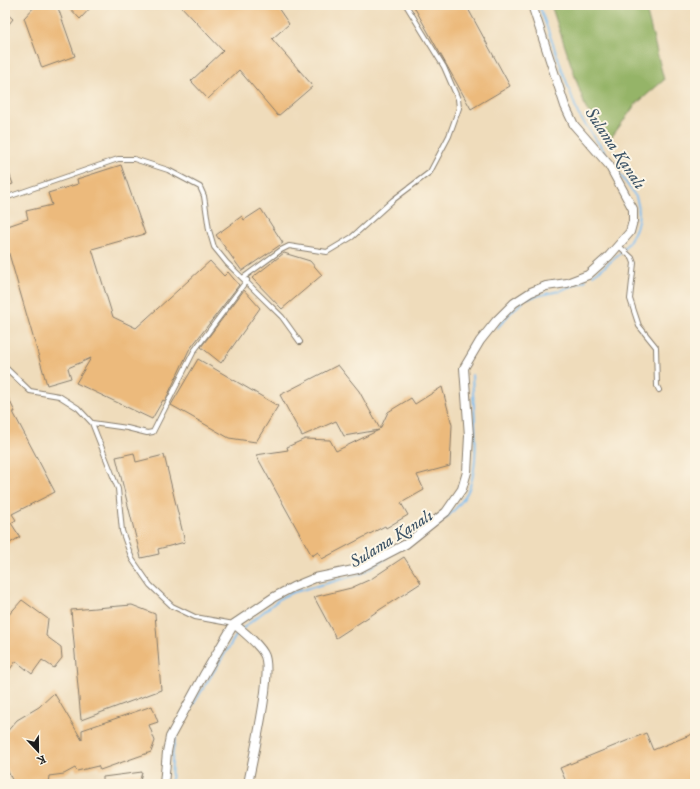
<svg xmlns="http://www.w3.org/2000/svg" width="700" height="789" font-family="'IM FELL English',serif">
	<rect width="100%" height="100%" fill="#fcf5e5"/>
	<filter id="ink" filterUnits="userSpaceOnUse"><feTurbulence type="fractalNoise" baseFrequency=".025" numOctaves="2"/><feDisplacementMap in="SourceGraphic" scale="8" xChannelSelector="R" yChannelSelector="G"/><feConvolveMatrix kernelMatrix="1 2 1 2 8 2 1 2 1" color-interpolation-filters="sRGB"/></filter>
	<filter id="wash" filterUnits="userSpaceOnUse"><feTurbulence type="fractalNoise" baseFrequency=".012" numOctaves="4" result="noise"/><feDisplacementMap in="SourceGraphic" scale="16" xChannelSelector="R" yChannelSelector="G"/><feGaussianBlur stdDeviation="0.9" result="paint"/><feColorMatrix in="noise" values="0 0 0 0 0 0 0 0 0 0 0 0 0 0 0 0 0 1.4 0 .05"/><feComposite in="paint" operator="in"/></filter>
	<g filter="url(#wash)">
		<rect width="100%" height="100%" fill="#efdcbb"/>
		<!-- forest -->
		<path fill="#95b467" stroke="#586842" d="M551,5H645L664,80L635,105L611,138L586,109Z"/>
		<g fill="none" stroke-linecap="round" stroke-linejoin="round">
			<!-- stream -->
			<path stroke="#7bbdf1" stroke-width="2" d="M539,5L578,114L636,197C648,230 619,258 593,275
				M528,298L559,291L586,280
				M497,328L513,310L523,302
				M431,529C445,519 458,509 467,493C482,465 473,406 472,375
				M242,629L282,597L291,593L361,574L387,558
				M184,719L239,631
				M171,784C172,765 171,746 179,728"/>
		</g>
		<g id="blocks">
			<!-- building -->
			<path fill="#ecba7c" d="M36,5H57L75,56L42,68L24,18Z
				M67,5H93L80,19Z
				M180,5H276L289,24L272,39L313,86L278,116L239,70L208,99L191,81L223,51Z
				M413,5H466L510,86L471,109Z
				M5,12L13,19L5,29Z
				M5,162L13,184L5,187Z
				M121,165L145,234L92,249L113,317L136,328L210,261L224,276L228,272L239,285L189,350L165,401L163,400L152,419L76,383L91,358L68,368L71,378L47,385L5,240V227L28,219L26,211L52,205L48,193L78,184L77,179Z
				M261,209L283,243L242,271L216,235L242,216L244,220Z
				M284,253L310,261L322,275L282,309L252,278Z
				M244,290L260,308L221,363L201,347Z
				M198,359L278,406L256,442L229,438L171,405Z
				M338,365L359,391L380,429L388,412L411,398L415,404L442,387L452,425L450,466L417,475L424,490L401,503L408,515L386,528L385,526L322,559L318,552L312,556L256,455L288,450L287,447L305,439L330,440L336,451L379,430L344,436L336,421L302,436L280,395Z
				M5,391L15,412H13L55,492L12,514L16,520L11,523L20,537L5,546Z
				M134,453L136,462L164,455L185,542L158,549L159,554L141,558L116,457Z
				M404,557L421,583L336,638L314,597L351,588L371,579Z
				M22,600L48,619L46,636L61,647L62,658L54,668L42,660L32,674L16,661L5,676V619Z
				M132,605L155,614L161,690L81,720L71,610Z
				M54,693L82,740V730L152,706L158,722L149,725L155,741L151,752L100,770L98,766L77,771L75,768L64,774L49,776L48,784H14L5,765V734L17,720L39,707Z
				M646,733L653,750L695,733V784H567L560,768Z
				M142,772L139,784H103V777Z"/>
		</g>
	</g>
	<g filter="url(#ink)">
		<use href="#blocks" fill-opacity="0" stroke="#867c6c" stroke-width="1"/>
		<g fill="none" stroke-linecap="round" stroke-linejoin="round">
			<!-- service casing -->
			<g stroke="#867c6c" stroke-width="6">
				<path id="service" d="M5,198L118,159H134L168,170L200,187L204,196L209,230L214,247L227,263L282,317L300,342
					M618,245L632,258L634,263L630,299L639,326L656,347L657,386L659,390
					M244,277L281,250L289,246L327,252L352,237L393,200L430,172L449,136L459,108L458,99L444,67L406,5
					M5,367L30,391L59,396L78,408L92,423L118,489L122,531L132,559L150,585L172,606L195,617L234,624
					M92,423L127,428L147,433L153,432L194,351L247,280"/>
			</g>
			<!-- minor casing -->
			<g stroke="#867c6c" stroke-width="10">
				<path id="minor" d="M234,624C243,631 259,645 264,654C274,671 252,761 248,784
					M164,784L167,752L170,737L205,673L234,624L274,597L293,587L315,578L358,569L406,544L446,512L462,489L467,472L469,436L464,368L480,341L496,321L514,303L531,292L546,286L567,283L588,275L609,256L630,232L633,221V209L609,165L574,125L565,106L532,5"/>
			</g>
			<!-- service -->
			<use href="#service" stroke="#fff" stroke-width="4"/>
			<!-- minor -->
			<use href="#minor" stroke="#fff" stroke-width="8"/>
		</g>
	</g>
	<g text-anchor="middle" stroke-width="4" stroke-linejoin="round" paint-order="stroke">
		<!-- water labels -->
		<g font-size="17" font-style="italic" fill="#3d5467" stroke="#fcf5e5">
			<text transform="translate(616 148) rotate(56)" y="6">Sulama Kanalı</text>
			<text transform="translate(391 538) rotate(-32)" y="6">Sulama Kanalı</text>
		</g>
	</g>
	<!-- margin -->
	<rect width="700" height="789" fill="none" stroke="#fcf5e5" stroke-width="20"/>
	<!-- north arrow -->
	<g transform="translate(38 751) rotate(158)" stroke="#fcf5e5" stroke-width="3" paint-order="stroke">
	<path d="M0-3L7 15L0 10L-7 15Z" fill="#1c1c1c"/>
	<text y="-6" font-size="11" font-weight="bold" text-anchor="middle" fill="#1c1c1c">K</text>
	</g>
</svg>
